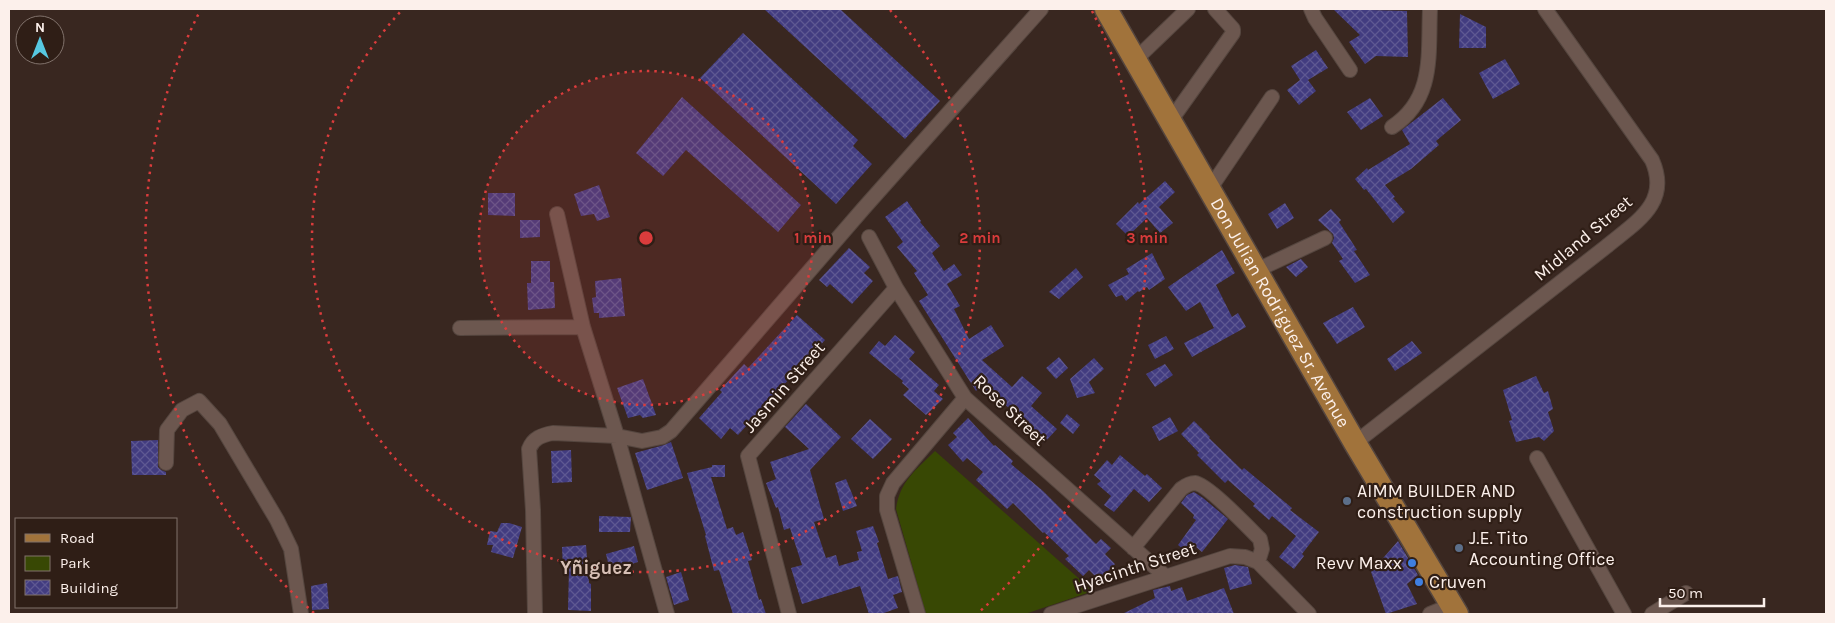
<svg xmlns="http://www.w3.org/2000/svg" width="1835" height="623" font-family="Karla,sans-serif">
	<defs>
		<pattern id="building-cross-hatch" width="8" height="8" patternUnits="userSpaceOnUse" patternTransform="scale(1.25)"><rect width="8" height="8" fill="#423c80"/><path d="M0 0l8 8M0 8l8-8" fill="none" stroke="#5e5892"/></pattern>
	</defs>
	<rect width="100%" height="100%" fill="#392720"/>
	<!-- green -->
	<path fill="#384804" d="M935,451L1093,591L1025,614H926L896,509C900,481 916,470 935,451Z"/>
	<!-- building -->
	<path fill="url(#building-cross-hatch)" d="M764,9H840L940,101L905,139Z
		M1333,9L1407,11L1408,57L1376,56L1365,64L1349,42L1360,35Z
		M1460,14L1486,27V48H1459Z
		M743,33L858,140L853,146L872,164L836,204L700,78Z
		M1316,50L1328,68L1308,80L1316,91L1299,105L1287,90L1300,80L1291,66Z
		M1505,59L1520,84L1493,99L1479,73Z
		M682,97L801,205L778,232L686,150L663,176L636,153Z
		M1370,98L1383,116L1361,130L1347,112Z
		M1443,98L1461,120L1436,141L1439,145L1411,169L1385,185L1395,197L1393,198L1405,212L1393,223L1366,189L1364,190L1355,179L1367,168L1368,170L1410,144L1402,130Z
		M1165,181L1175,192L1159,207L1173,223L1160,233L1147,218L1128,236L1116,224L1138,202L1139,204Z
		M599,185L610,217L597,221L594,214L581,216L574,194Z
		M488,193H515V216L488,215Z
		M907,201L921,221L920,222L940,246L932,253L944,271L954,264L962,275L947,284L960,306L954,309L969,339L991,325L1004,346L982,360L1012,387L1022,376L1042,393L1031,406L1057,429L1044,443L1022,424L1025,421L998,399L996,402L980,387L976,391L919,301L928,295L914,273L917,271L897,247L903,242L885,217Z
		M1285,203L1294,218L1277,229L1268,214Z
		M1331,209L1341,220L1339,222L1357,250L1354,251L1370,275L1355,283L1339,261L1343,259L1332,243L1334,238L1333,234L1318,220Z
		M520,220H540V237L520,238Z
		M849,248L870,267L864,273L873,281L852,304L830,284L827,287L819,280Z
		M1222,250L1235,273L1216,285L1232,317L1238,313L1246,327L1192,357L1184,343L1214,328L1200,302L1186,311L1168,287Z
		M1152,253L1165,279L1149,290L1147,287L1139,292L1138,291L1126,301L1122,295L1116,297L1108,285L1129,274L1126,269Z
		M1301,259L1308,267L1296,277L1286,267Z
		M531,261H550V282H554L555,308L528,310L527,283H531Z
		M1076,268L1083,277L1059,299L1049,292Z
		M621,278L625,316L599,318V313H594L592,298L596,297L595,281Z
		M1353,307L1365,327L1337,344L1323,323Z
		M797,315L825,340L738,435L730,428L721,439L699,418L722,392L720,390L744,364L748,368Z
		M895,335L915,352L909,359L939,385L934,391L943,399L926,415L903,395L909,389L902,383L903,381L869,353L879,341L885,346Z
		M1166,336L1174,349L1155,359L1148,345Z
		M1412,341L1422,353L1395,371L1387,359Z
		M1059,357L1068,368L1056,379L1046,368Z
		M1094,358L1104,369L1089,382L1095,393L1077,398L1070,379Z
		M1165,364L1173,375L1155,387L1146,374Z
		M1536,376L1544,393L1548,391L1553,409L1548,412L1554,431L1544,441L1539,437L1516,442L1509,421L1512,420L1503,390Z
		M643,379L656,415L643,418L640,415L628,418L617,388Z
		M806,404L841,437L810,470L824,519L814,522L826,558L836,555L839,566L859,560L857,552L862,551L856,531L873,526L879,542L877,543L888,579L898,576L902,592L893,595L898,608L881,614H869L860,586L802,604L791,568L802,565L790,528L784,530L778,507L776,508L766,483L776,479L770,462L809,449L785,427Z
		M1067,414L1080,425L1073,434L1060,423Z
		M1170,417L1178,431L1159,441L1152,427Z
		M968,418L994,446L995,445L1013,461L1011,464L1043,491L1096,544L1101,539L1111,548L1105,554L1115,564L1099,580L1089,570L1083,576L1065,559L1069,556L1044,532L1043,533L1013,503L1007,509L976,480L983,472L967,458L963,462L948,445L957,437L953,433Z
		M870,419L892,439L873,459L851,439Z
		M1194,421L1210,437L1209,438L1242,470L1244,468L1292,508L1290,510L1319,532L1302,554L1304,556L1294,569L1279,557L1296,536L1272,516L1269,520L1253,506L1255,504L1228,480L1225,483L1197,455L1199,453L1181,434Z
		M158,440V467L161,470L166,472V475H132L131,441Z
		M671,442L683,478L647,490L635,453L664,445Z
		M571,450L572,482L552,483L551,451Z
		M1120,455L1145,476L1147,474L1162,488L1149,502L1134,489L1114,512L1104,505L1111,496L1097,484L1101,481L1094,475L1107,460L1112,465Z
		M712,465H725V477H711L727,529L733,527L736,535L743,532L752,560L748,561L759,600L761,599L766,614H733L719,570L714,571L705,536L706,535L687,473L712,467Z
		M846,479L857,506L843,511L835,483Z
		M1194,492L1203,498L1228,519L1202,552L1196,547L1190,555L1178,545L1196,520L1193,518L1194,515L1181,503L1187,495Z
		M599,516L631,517L630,532H599Z
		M501,523H509L522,527L513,558L491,552L493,545H487L490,531L497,532Z
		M1398,541L1418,575L1407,584L1417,604L1386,614L1371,572Z
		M586,545L589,583L591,584V611L568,610L569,568L563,569L562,547Z
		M634,546L638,562L610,571L606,554Z
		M1235,565L1248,567L1252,584L1230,590L1224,568Z
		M681,572L689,600L674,605L666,577Z
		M327,583L329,609L312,610L311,586Z
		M1170,586L1171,591L1182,587L1187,601L1224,588L1234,614H1122L1155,598L1153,590Z"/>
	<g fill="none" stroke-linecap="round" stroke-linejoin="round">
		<!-- street casing -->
		<g stroke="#55463f" stroke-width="16">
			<path id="street" d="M1311,9L1315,18L1350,70
				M1136,59L1188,9
				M1171,120L1233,33V29L1215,9
				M1392,127C1435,99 1428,54 1430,9
				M1209,190L1272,97
				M557,214L583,327L617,436L667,614
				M869,237L896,288L965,398L1165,576
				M1255,271L1325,238
				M460,328L583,327
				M1355,443L1607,246C1636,222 1671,203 1652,160L1545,9
				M1537,458L1624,614
				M166,463L167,430L182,410L199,401L220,424L277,520L291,549L301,614
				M1133,548L1181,489C1185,486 1189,483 1195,483C1207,484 1249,528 1260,539L1262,549L1258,562
				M535,614L533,510L529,449C533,438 542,435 553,433L617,436L642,441L662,437L671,431L863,209L1041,9
				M789,614L748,456L896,288
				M918,614L887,510V496L893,483L965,398
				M1051,614L1230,556L1245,557L1258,562L1309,614
				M1430,614L1452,605
				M1652,614L1686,593"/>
		</g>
		<!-- primary casing -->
		<g stroke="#55463f" stroke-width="25">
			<g id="primary">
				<path id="s1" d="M1106,9L1355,443L1457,614"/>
			</g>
		</g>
		<!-- street -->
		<use href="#street" stroke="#6c574f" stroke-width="14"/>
		<!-- primary -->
		<use href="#primary" stroke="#a1733b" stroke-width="22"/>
	</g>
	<!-- distance rings -->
	<circle cx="646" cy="238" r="167" fill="#da3c3c" fill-opacity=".12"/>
	<g fill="none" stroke="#da3c3c" stroke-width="2.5" stroke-dasharray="2.5 5">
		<circle cx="646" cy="238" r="167"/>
		<path d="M890 10A334 334 0 1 1 402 10"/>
		<path d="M314 613A501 501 0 0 1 200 11M1092 11A501 501 0 0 1 978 613"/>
	</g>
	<!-- markers -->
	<g fill="#5c6f8a" stroke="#2f1e16" stroke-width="2">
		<circle cx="1347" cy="501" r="5"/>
		<circle cx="1459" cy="548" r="5"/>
	</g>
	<g fill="#3f7fe0" stroke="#2f1e16" stroke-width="2">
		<circle cx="1412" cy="563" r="5"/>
		<circle cx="1419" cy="582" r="5"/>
	</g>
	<g text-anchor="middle" stroke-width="4.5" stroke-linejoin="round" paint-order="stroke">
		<!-- street labels -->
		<g font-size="18" fill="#fcf0eb" stroke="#2f1e16">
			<text transform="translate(1583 238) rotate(-40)" y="6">Midland Street</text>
			<text dy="6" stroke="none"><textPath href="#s1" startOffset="350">Don Julian Rodriguez Sr. Avenue</textPath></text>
			<text transform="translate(784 387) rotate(-49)" y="6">Jasmin Street</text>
			<text transform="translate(1010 410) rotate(44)" y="6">Rose Street</text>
			<text transform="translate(1135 567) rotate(-18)" y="6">Hyacinth Street</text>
		</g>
		<!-- poi labels -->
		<g font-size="18" fill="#fcf0eb" stroke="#2f1e16" text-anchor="start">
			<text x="1357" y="497">AIMM BUILDER AND<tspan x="1357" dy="21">construction supply</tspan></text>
			<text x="1469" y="544">J.E. Tito<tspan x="1469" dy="21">Accounting Office</tspan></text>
			<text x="1402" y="569" text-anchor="end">Revv Maxx</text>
			<text x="1429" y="588">Cruven</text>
		</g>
		<!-- neighbourhood labels -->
		<g font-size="19" font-weight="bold" fill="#d7bfb5" stroke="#2f1e16">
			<text x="596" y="574">Yñiguez</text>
		</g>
	</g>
	<circle cx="646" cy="238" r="8" fill="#da3c3c" stroke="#2f1e16" stroke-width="2.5"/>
	<g font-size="15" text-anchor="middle" font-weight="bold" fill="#da3c3c" stroke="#2f1e16" stroke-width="4.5" stroke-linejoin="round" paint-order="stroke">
		<text x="813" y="243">1 min</text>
		<text x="980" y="243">2 min</text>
		<text x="1147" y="243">3 min</text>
	</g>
	<!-- border -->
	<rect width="1835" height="623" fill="none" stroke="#fcf0eb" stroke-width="20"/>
	<!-- legend -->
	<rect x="15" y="518" width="162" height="90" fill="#2f1e16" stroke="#81726b"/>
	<rect x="25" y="534" width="25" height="8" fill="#a1733b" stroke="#81726b"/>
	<text x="60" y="543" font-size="15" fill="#fcf0eb">Road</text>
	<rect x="25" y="556" width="25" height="15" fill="#384804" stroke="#81726b"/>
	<text x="60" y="568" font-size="15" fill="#fcf0eb">Park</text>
	<rect x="25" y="580" width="25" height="15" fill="url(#building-cross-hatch)" stroke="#81726b"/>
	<text x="60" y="593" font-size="15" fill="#fcf0eb">Building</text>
	<!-- north arrow -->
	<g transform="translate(40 40)"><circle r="24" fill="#2f1e16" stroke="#81726b"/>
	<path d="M0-4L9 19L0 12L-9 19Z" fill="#57c9e2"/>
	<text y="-8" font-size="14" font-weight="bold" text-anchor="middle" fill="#fcf0eb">N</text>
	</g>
	<!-- scale -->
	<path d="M1660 598v8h104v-8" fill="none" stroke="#fcf0eb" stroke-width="2.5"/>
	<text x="1668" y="598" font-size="15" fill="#fcf0eb" stroke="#2f1e16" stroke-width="4" paint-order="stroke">50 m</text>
</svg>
